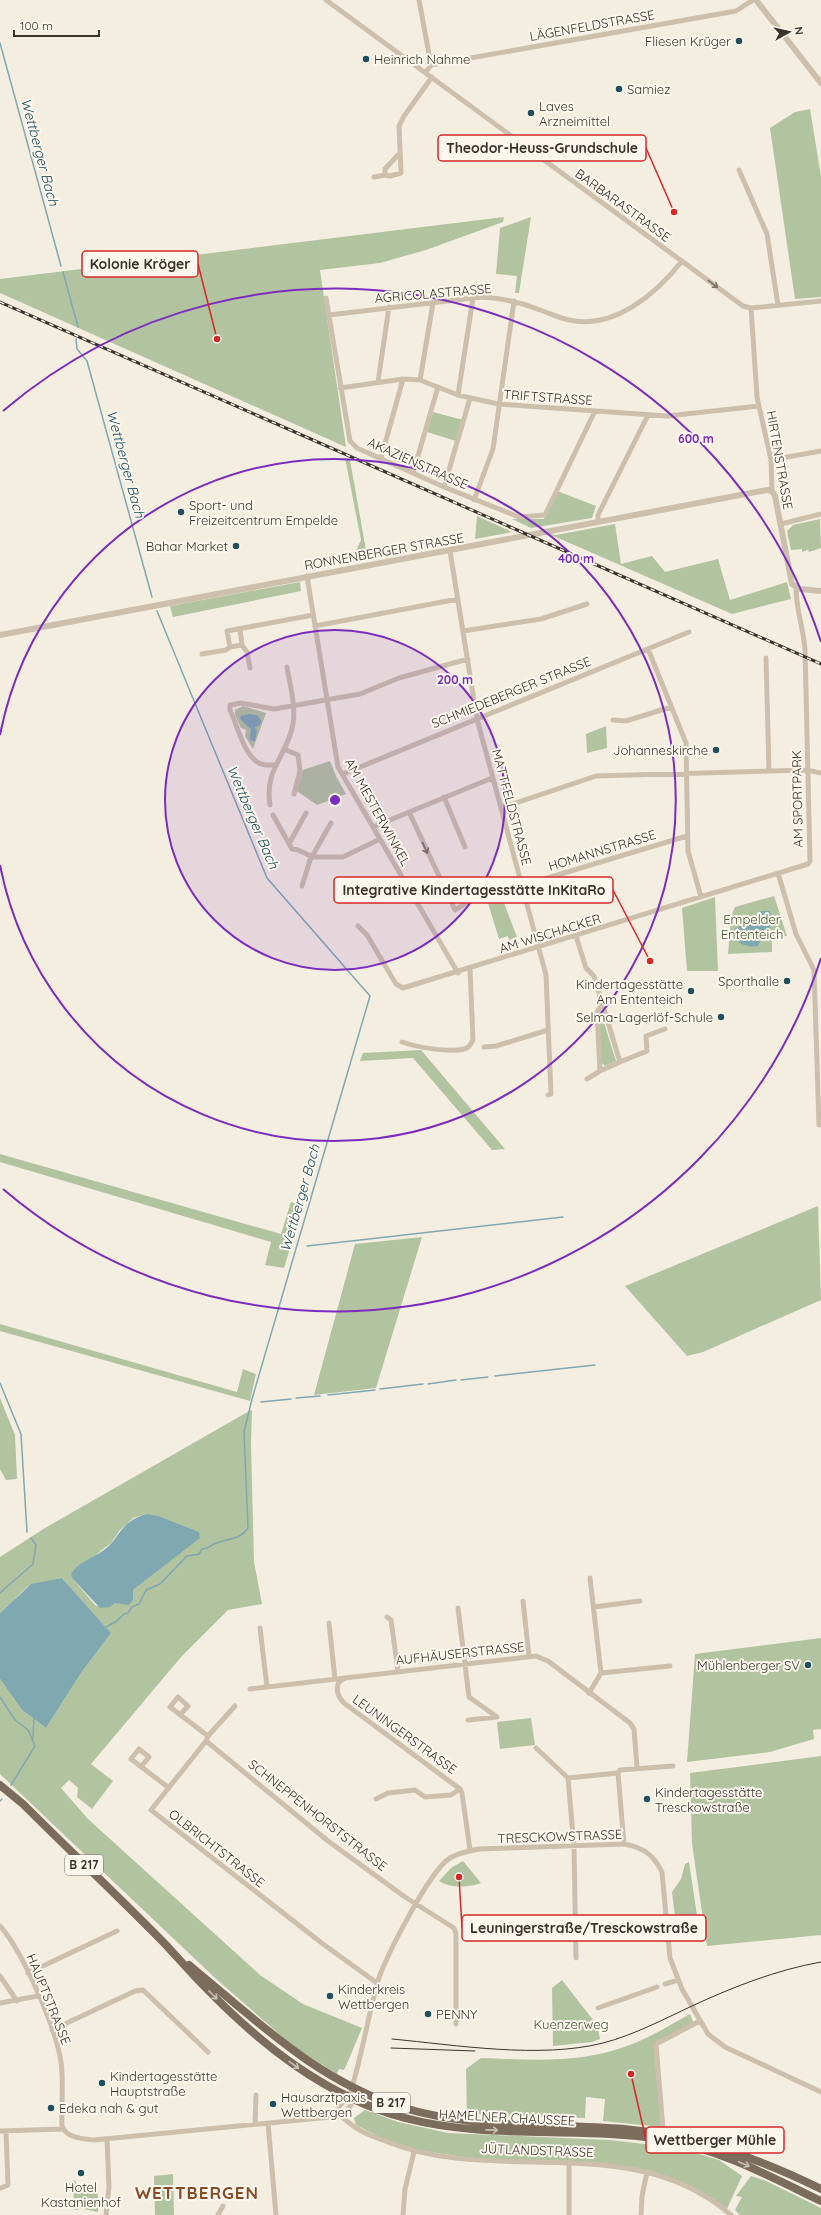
<svg xmlns="http://www.w3.org/2000/svg" width="821" height="2215" font-family="Quicksand,sans-serif">
	<rect width="100%" height="100%" fill="#f4eee1"/>
	<!-- green -->
	<path fill="#b2c3a0" fill-rule="evenodd" d="M810,109L821,176V297L795,299L770,128L795,112Z
		M504,217L503,222L426,250L380,263L320,270L346,447L0,293V279Z
		M531,217L519,293H515L517,276L496,274L500,228Z
		M433,412L463,420L456,441L427,432Z
		M345,458L350,460L367,556L353,557L361,540Z
		M557,491L596,506L592,518L531,528L512,519H544Z
		M477,516L512,532L475,539Z
		M820,519L821,548L809,552L808,550L802,552V549L791,550L787,531L793,525Z
		M615,524L621,564L652,556L665,572L718,559L730,600L787,582L791,599L732,614L549,534L556,535Z
		M300,582L301,591L173,617L170,606Z
		M243,706L266,713L253,749L245,736L246,730L241,728L235,715V710Z
		M606,726L607,748L587,753L586,734Z
		M330,761L336,776L346,794L317,805L297,791L303,770Z
		M501,895L517,937L509,940L508,936L499,939L487,900Z
		M774,896L787,936H772V952L728,954L731,917L735,907Z
		M715,897L718,971H687L682,908Z
		M601,1013L616,1061L605,1066L601,1062L599,1014Z
		M421,1050L505,1149L492,1150L413,1058L360,1061L363,1053Z
		M0,1154L281,1234L291,1202L303,1206L284,1268L265,1265L271,1242L0,1162Z
		M818,1206L821,1300L703,1352L687,1356L625,1286Z
		M422,1237L376,1388L314,1395L355,1244Z
		M0,1324L237,1392L243,1369L256,1374L250,1401L0,1331Z
		M0,1398L15,1435L17,1479L6,1480L0,1469Z
		M251,1410L252,1411L251,1444L254,1562L262,1604L228,1610L182,1656L91,1764L113,1781L92,1809L77,1797L78,1788L69,1780L61,1788L88,1819L260,1975L303,2004L362,2028L346,2066L344,2070L339,2069L337,2074L294,2047L214,1977L0,1774V1679L22,1710L46,1728L81,1673L111,1633L62,1578L28,1586L0,1613V1557L45,1528ZM146,1514L200,1537L133,1590V1600L96,1606L72,1578L71,1574L111,1543L120,1530L133,1518Z
		M821,1638V1729L813,1730L814,1739L770,1752L687,1762L695,1654Z
		M531,1718L535,1745L500,1749L497,1722Z
		M821,1756V1935L707,1946L692,1844L690,1773Z
		M463,1861L481,1883C469,1888 449,1888 439,1881L451,1868Z
		M689,1862L698,1922L676,1925L672,1892L681,1879L685,1864Z
		M562,1980L597,2025L600,2039L592,2042L553,2046L552,1988Z
		M690,2014L694,2024L654,2045L661,2127L603,2121L605,2099L586,2097L585,2118L467,2114L466,2069L481,2058C533,2060 585,2064 635,2043C654,2035 672,2024 690,2014Z
		M365,2110L398,2122L448,2133L610,2140L679,2148L719,2160L742,2176L726,2211L710,2199L668,2179L599,2164L469,2158L399,2147L356,2125L354,2118Z
		M173,2174L174,2215H155L154,2176Z
		M751,2176L766,2181L821,2208V2215H740L735,2210L742,2197L736,2196Z
		M75,2180L81,2192L92,2188L98,2195V2212L79,2208L78,2210L71,2209L74,2195L69,2183Z"/>
	<!-- water -->
	<path fill="#7fa8b1" d="M249,714L257,715L261,720L260,725L255,727L257,731L255,741H252L250,739L251,729L240,719L241,716Z
		M761,911H769L775,921L762,936L758,946C748,948 732,943 733,930L740,926L743,920L758,915Z
		M146,1514L158,1516L199,1532L200,1538L133,1590V1600L129,1605L115,1603L110,1607L100,1608L72,1578L71,1574C76,1564 94,1557 104,1550C122,1536 118,1523 146,1514Z
		M62,1578L111,1633L81,1673L46,1728L22,1710L0,1679V1613L31,1584Z"/>
	<g fill="none" stroke-linecap="round" stroke-linejoin="round">
		<!-- stream -->
		<path stroke="#7fa8b1" stroke-width="1.5" d="M0,43L61,266
			M63,272L78,327
			M76,339L77,349L87,361L152,597
			M307,1246L563,1217
			M495,1376L595,1365
			M461,1380L488,1377
			M0,1383L21,1434L27,1532
			M428,1384L456,1380
			M380,1389L423,1384
			M328,1395L375,1390
			M296,1398L320,1396
			M261,1402L291,1399
			M0,1593L33,1564L36,1545L31,1538
			M106,1627L117,1621L124,1614L128,1613L132,1607L139,1604L146,1590L160,1584L187,1556L199,1554L202,1549C208,1549 209,1547 214,1544C227,1538 239,1541 248,1528L244,1432L252,1399L370,996L267,878L157,611
			M0,1697L15,1720L28,1730L35,1746L11,1785
			M33,1738L34,1718
			M0,1801L2,1799"/>
		<!-- minor -->
		<path stroke="#ccc0ac" stroke-width="5" d="M326,0L743,306L751,308L821,301
			M419,0L431,65
			M426,72L431,65L736,11L753,0
			M399,154L385,169V175L390,176L401,173L399,126L404,116L432,77
			M739,170L767,234L778,305
			M374,177L385,175
			M326,298L350,441L357,448L444,487L519,517L545,515L595,411
			M751,308L757,397L771,460L772,491
			M329,315L481,297C502,298 520,302 540,310C549,313 559,318 569,320C614,330 656,294 682,261
			M420,380L433,303
			M378,382L389,307
			M340,388L403,379L420,380L458,395L498,404L667,416L759,406
			M458,395L473,298
			M381,458L403,379
			M771,460L821,451
			M413,473L438,387
			M444,487L470,398
			M474,500L493,449L514,301
			M598,522V515L648,415
			M781,524L821,514
			M450,551L477,719L546,975L551,1094L548,1095
			M307,576L338,767L458,973
			M315,626L458,599
			M240,629L242,645
			M463,631L541,619L587,604
			M648,649L686,743L688,851L701,897
			M202,654L226,650L230,647
			M766,658L769,771
			M250,668L247,652L242,645L230,647L227,631L313,615
			M613,720L626,721L671,707
			M284,749L298,755L300,771L294,794
			M275,765C269,765 264,766 259,763C244,756 237,724 230,710V705L241,703L274,709L360,694L399,678L468,659
			M343,774L689,632
			M444,797L465,847
			M270,805C264,768 288,755 293,724C296,706 290,685 287,667
			M501,808L596,776L807,770L821,773
			M409,812L455,910L468,902L687,836
			M273,815L292,849L298,850L313,857H343L380,839
			M373,827L492,778
			M290,842L306,813
			M778,873L796,934L814,970L819,1125
			M302,886L310,860L331,823
			M358,926L367,935L396,984L403,988L808,864L810,861L805,649C803,627 796,609 796,588
			M576,936L586,968L594,976L620,1062L600,1071L597,1012L602,1005
			M402,1042C416,1047 450,1053 464,1049C469,1048 471,1044 473,1040L470,969
			M484,1047L496,1046L548,1030
			M620,1062L647,1051L646,1036L665,1029
			M587,1079L600,1071
			M523,1601L529,1656
			M594,1607L640,1601
			M458,1608L469,1697L497,1717L468,1720
			M387,1617L391,1620L398,1671
			M329,1623L335,1679
			M260,1628L267,1687
			M601,1673L670,1666
			M344,1679C333,1683 337,1696 344,1703L460,1789L462,1793L470,1850
			M250,1689L536,1656L548,1661L630,1723L634,1729L637,1767
			M589,1693L601,1673L590,1578
			M235,1706L208,1736L206,1741L151,1810L323,1944L377,1983
			M180,1715L188,1706L178,1697L170,1707L208,1736
			M206,1741L328,1841L405,1897L454,1928L456,1934V2024
			M536,1748L568,1778L574,1846L576,1958
			M141,1767L149,1757L139,1749L131,1759L169,1788
			M568,1778L618,1773
			M376,1799L388,1793L415,1790L425,1797L451,1795L460,1789
			M624,1844L618,1773L620,1770L673,1766
			M0,1926C23,1952 56,2028 61,2062C64,2083 61,2105 62,2126C66,2138 83,2139 94,2140L341,2116L346,2113L351,2105L349,2097C361,2060 367,2022 377,1984C384,1960 429,1871 450,1858C458,1853 469,1851 479,1849L624,1844C644,1848 653,1854 662,1872L670,1958L682,1989L708,2034L725,2047L821,2092
			M28,1973L117,1931
			M0,1976L17,2001
			M665,1984L678,1980
			M0,2003L38,1996
			M598,2008L657,1987
			M52,2030L135,1991L143,1990L208,2052
			M341,2116C356,2130 366,2134 385,2141C496,2187 631,2128 731,2215
			M331,2117C337,2111 341,2102 349,2097
			M268,2123L276,2215
			M255,2124L256,2095
			M663,2129L656,2044L700,2021
			M0,2131L63,2129
			M569,2162V2215
			M1,2188L8,2185L6,2131
			M106,2215L109,2187L107,2139
			M218,2215L223,2206
			M403,2215L405,2189L414,2152
			M641,2215L642,2196L647,2172"/>
		<!-- tertiary -->
		<path stroke="#ccc0ac" stroke-width="6" d="M756,0L821,83
			M0,635L767,490L772,491L775,496L792,584L800,589L821,591"/>
		<!-- primary -->
		<path stroke="#7c6c5c" stroke-width="8" d="M0,1785L23,1804C70,1851 119,1897 166,1945C179,1959 191,1973 204,1986C260,2044 326,2097 405,2118C488,2140 576,2126 660,2139C718,2148 769,2176 821,2201
			M189,1965C256,2020 318,2082 404,2108C474,2129 551,2123 624,2129C694,2135 758,2158 821,2189"/>
		<!-- tram -->
		<path stroke="#3b322b" stroke-width="1" d="M392,2039C456,2045 540,2059 603,2043C634,2035 664,2019 692,2006C733,1987 776,1970 821,1962
			M391,2048L475,2051"/>
		<!-- rail casing -->
		<g stroke="#3b322b" stroke-width="3">
			<path id="rail" d="M0,302L821,664"/>
		</g>
		<!-- rail -->
		<use href="#rail" stroke="#fbf7ee" stroke-width="1.5" stroke-dasharray="4.5" stroke-linecap="butt"/>
	</g>
	<!-- one-way arrows -->
	<defs><path id="oneway-shaft" d="M-6 0H5M1.5-3L5.5 0L1.5 3" fill="none" stroke-width="1.6" stroke-linecap="round" stroke-linejoin="round"/></defs>
	<g stroke="#7c7265">
		<use href="#oneway-shaft" transform="translate(713 284) rotate(37)"/>
		<use href="#oneway-shaft" transform="translate(425 848) rotate(66)"/>
	</g>
	<g stroke="#c8bfb4">
		<use href="#oneway-shaft" transform="translate(213 1995) rotate(45)"/>
		<use href="#oneway-shaft" transform="translate(294 2065) rotate(37)"/>
		<use href="#oneway-shaft" transform="translate(492 2130) rotate(1)"/>
		<use href="#oneway-shaft" transform="translate(744 2164) rotate(23)"/>
	</g>
	<!-- distance rings -->
	<circle cx="335" cy="800" r="170" fill="#7b2cbf" fill-opacity=".12"/>
	<g fill="none" stroke="#7b2cbf" stroke-width="2">
		<circle cx="335" cy="800" r="170"/>
		<path d="M0 735A341 341 0 1 1 0 865"/>
		<path d="M821 958A511 511 0 0 1 3 1189M3 411A511 511 0 0 1 821 642"/>
	</g>
	<!-- markers -->
	<g fill="#20505d" stroke="#fbf7ee" stroke-width="1.5">
		<circle cx="739" cy="41" r="4"/>
		<circle cx="366" cy="59" r="4"/>
		<circle cx="619" cy="89" r="4"/>
		<circle cx="531" cy="113" r="4"/>
		<circle cx="181" cy="512" r="4"/>
		<circle cx="236" cy="546" r="4"/>
		<circle cx="716" cy="750" r="4"/>
		<circle cx="787" cy="981" r="4"/>
		<circle cx="691" cy="991" r="4"/>
		<circle cx="721" cy="1017" r="4"/>
		<circle cx="808" cy="1665" r="4"/>
		<circle cx="647" cy="1799" r="4"/>
		<circle cx="330" cy="1996" r="4"/>
		<circle cx="428" cy="2014" r="4"/>
		<circle cx="102" cy="2083" r="4"/>
		<circle cx="273" cy="2104" r="4"/>
		<circle cx="51" cy="2108" r="4"/>
		<circle cx="81" cy="2173" r="4"/>
	</g>
	<g text-anchor="middle" stroke-width="4" stroke-linejoin="round" paint-order="stroke">
		<!-- shield labels -->
		<g fill="#fbf7ee" stroke="#756d66" stroke-width="1">
			<rect x="65" y="1855" width="38" height="20" rx="3"/>
			<rect x="372" y="2093" width="38" height="20" rx="3"/>
		</g>
		<g font-size="12" font-weight="bold" fill="#3b322b">
			<text x="84" y="1869">B 217</text>
			<text x="391" y="2107">B 217</text>
		</g>
		<!-- street labels -->
		<g font-size="13" fill="#3b322b" stroke="#fbf7ee">
			<text transform="translate(592 25) rotate(-10)" y="5">LÄGENFELDSTRASSE</text>
			<text transform="translate(623 205) rotate(36)" y="5">BARBARASTRASSE</text>
			<text transform="translate(433 293) rotate(-5)" y="5">AGRICOLASTRASSE</text>
			<text transform="translate(548 397) rotate(4)" y="5">TRIFTSTRASSE</text>
			<text transform="translate(780 460) rotate(80)" y="5">HIRTENSTRASSE</text>
			<text transform="translate(418 463) rotate(24)" y="5">AKAZIENSTRASSE</text>
			<text transform="translate(384 551) rotate(-10)" y="5">RONNENBERGER STRASSE</text>
			<text transform="translate(511 692) rotate(-22)" y="5">SCHMIEDEBERGER STRASSE</text>
			<text transform="translate(797 799) rotate(-91)" y="5">AM SPORTPARK</text>
			<text transform="translate(512 807) rotate(75)" y="5">MATTFELDSTRASSE</text>
			<text transform="translate(378 812) rotate(61)" y="5">AM MESTERWINKEL</text>
			<text transform="translate(602 850) rotate(-17)" y="5">HOMANNSTRASSE</text>
			<text transform="translate(550 933) rotate(-17)" y="5">AM WISCHACKER</text>
			<text transform="translate(460 1653) rotate(-6)" y="5">AUFHÄUSERSTRASSE</text>
			<text transform="translate(405 1734) rotate(36)" y="5">LEUNINGERSTRASSE</text>
			<text transform="translate(318 1815) rotate(38)" y="5">SCHNEPPENHORSTSTRASSE</text>
			<text transform="translate(560 1836) rotate(-2)" y="5">TRESCKOWSTRASSE</text>
			<text transform="translate(217 1848) rotate(38)" y="5">OLBRICHTSTRASSE</text>
			<text transform="translate(49 1999) rotate(68)" y="5">HAUPTSTRASSE</text>
			<text transform="translate(507 2117) rotate(3)" y="5">HAMELNER CHAUSSEE</text>
			<text transform="translate(537 2150) rotate(2)" y="5">JÜTLANDSTRASSE</text>
		</g>
		<!-- poi labels -->
		<g font-size="13" fill="#3b322b" stroke="#fbf7ee" text-anchor="start">
			<text x="731" y="46" text-anchor="end">Fliesen Krüger</text>
			<text x="374" y="64">Heinrich Nahme</text>
			<text x="627" y="94">Samiez</text>
			<text x="539" y="111">Laves<tspan x="539" dy="15">Arzneimittel</tspan></text>
			<text x="189" y="510">Sport- und<tspan x="189" dy="15">Freizeitcentrum Empelde</tspan></text>
			<text x="228" y="551" text-anchor="end">Bahar Market</text>
			<text x="708" y="755" text-anchor="end">Johanneskirche</text>
			<text x="779" y="986" text-anchor="end">Sporthalle</text>
			<text x="683" y="989" text-anchor="end">Kindertagesstätte<tspan x="683" dy="15">Am Ententeich</tspan></text>
			<text x="713" y="1022" text-anchor="end">Selma-Lagerlöf-Schule</text>
			<text x="800" y="1670" text-anchor="end">Mühlenberger SV</text>
			<text x="655" y="1797">Kindertagesstätte<tspan x="655" dy="15">Tresckowstraße</tspan></text>
			<text x="338" y="1994">Kinderkreis<tspan x="338" dy="15">Wettbergen</tspan></text>
			<text x="436" y="2019">PENNY</text>
			<text x="110" y="2081">Kindertagesstätte<tspan x="110" dy="15">Hauptstraße</tspan></text>
			<text x="281" y="2102">Hausarztpaxis<tspan x="281" dy="15">Wettbergen</tspan></text>
			<text x="59" y="2113">Edeka nah &amp; gut</text>
			<text x="81" y="2192" text-anchor="middle">Hotel<tspan x="81" dy="15">Kastanienhof</tspan></text>
		</g>
		<!-- park labels -->
		<g font-size="13" fill="#43592e" stroke="#fbf7ee">
			<text x="752" y="924">Empelder<tspan x="752" dy="15">Ententeich</tspan></text>
			<text x="571" y="2029">Kuenzerweg</text>
		</g>
		<!-- water labels -->
		<g font-size="14" font-style="italic" fill="#20505d" stroke="#fbf7ee">
			<text transform="translate(40 152) rotate(75)" y="5">Wettberger Bach</text>
			<text transform="translate(126 464) rotate(75)" y="5">Wettberger Bach</text>
			<text transform="translate(253 817) rotate(67)" y="5">Wettberger Bach</text>
			<text transform="translate(300 1198) rotate(-74)" y="5">Wettberger Bach</text>
		</g>
		<!-- district labels -->
		<g font-size="17" font-weight="bold" letter-spacing="1" fill="#8a4b23" stroke="#fbf7ee">
			<text x="197" y="2199">WETTBERGEN</text>
		</g>
	</g>
	<circle cx="335" cy="800" r="6" fill="#7b2cbf" stroke="#fbf7ee" stroke-width="2"/>
	<g font-size="12" text-anchor="middle" font-weight="bold" fill="#7b2cbf" stroke="#fbf7ee" stroke-width="4" stroke-linejoin="round" paint-order="stroke">
		<text x="696" y="443">600 m</text>
		<text x="576" y="563">400 m</text>
		<text x="455" y="684">200 m</text>
	</g>
	<!-- callouts -->
	<path fill="none" stroke="#d62828" stroke-width="1.5" d="M674 212L646 148M217 339L198 264M650 961L613 890M459 1877L462 1928M631 2074L646 2140"/>
	<g fill="#d62828" stroke="#fbf7ee" stroke-width="1.5">
		<circle cx="674" cy="212" r="4"/>
		<circle cx="217" cy="339" r="4"/>
		<circle cx="650" cy="961" r="4"/>
		<circle cx="459" cy="1877" r="4"/>
		<circle cx="631" cy="2074" r="4"/>
	</g>
	<g fill="#fbf7ee" stroke="#d62828" stroke-width="1.5">
		<rect x="438" y="135" width="208" height="26" rx="4"/>
		<rect x="82" y="251" width="116" height="26" rx="4"/>
		<rect x="334" y="877" width="279" height="26" rx="4"/>
		<rect x="462" y="1915" width="244" height="26" rx="4"/>
		<rect x="646" y="2127" width="138" height="26" rx="4"/>
	</g>
	<g font-size="14" text-anchor="middle" font-weight="bold" fill="#3b322b">
		<text x="542" y="153">Theodor-Heuss-Grundschule</text>
		<text x="140" y="269">Kolonie Kröger</text>
		<text x="474" y="895">Integrative Kindertagesstätte InKitaRo</text>
		<text x="584" y="1933">Leuningerstraße/Tresckowstraße</text>
		<text x="715" y="2145">Wettberger Mühle</text>
	</g>
	<!-- north arrow -->
	<g transform="translate(789 32) rotate(82)" stroke="#fbf7ee" stroke-width="3" paint-order="stroke">
	<path d="M0-3L7 15L0 10L-7 15Z" fill="#3b322b"/>
	<text y="-6" font-size="11" font-weight="bold" text-anchor="middle" fill="#3b322b">N</text>
	</g>
	<!-- scale -->
	<path d="M14 30v6h85v-6" fill="none" stroke="#3b322b" stroke-width="2"/>
	<text x="20" y="30" font-size="12" fill="#3b322b" stroke="#fbf7ee" stroke-width="3" paint-order="stroke">100 m</text>
</svg>
